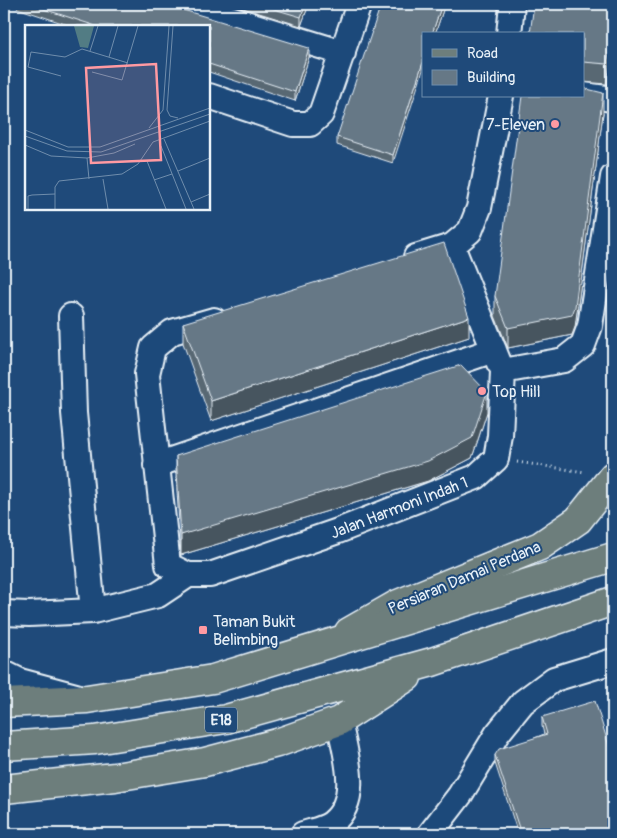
<svg xmlns="http://www.w3.org/2000/svg" width="617" height="838" font-family="Pangolin,sans-serif">
	<rect width="100%" height="100%" fill="#1f4a7a"/>
	<filter id="ink" filterUnits="userSpaceOnUse"><feTurbulence type="fractalNoise" baseFrequency=".02" numOctaves="2"/><feDisplacementMap in="SourceGraphic" scale="10" xChannelSelector="R" yChannelSelector="G"/><feConvolveMatrix kernelMatrix="1 2 1 2 8 2 1 2 1" color-interpolation-filters="sRGB"/></filter>
	<g filter="url(#ink)">
		<g fill="none" stroke-linecap="round" stroke-linejoin="round">
			<!-- minor casing -->
			<g stroke="#e8f1f8" stroke-width="28">
				<path id="minor" d="M184,4L343,53
					M509,34L512,4
					M583,95L613,99
					M209,96L293,124H310L321,114L359,4
					M452,246L499,363
					M416,257L452,246L470,231L479,208L501,96
					M71,316L74,413L93,611
					M214,320L172,332L153,348L147,374L168,565L188,575H210L338,531L476,477L496,459L500,436L503,371L564,360L583,345L590,326L613,177
					M156,465L494,350
					M4,613L29,614L93,611L158,595L188,575
					M4,673L20,681L76,696
					M303,834C312,831 325,829 332,823C362,799 345,753 339,721
					M430,834L460,795L497,734L523,702L554,679L613,661"/>
			</g>
			<!-- major casing -->
			<g stroke="#e8f1f8" stroke-width="31">
				<path id="major" d="M349,632L398,604L540,546L578,520L613,476"/>
			</g>
			<!-- highway casing -->
			<g stroke="#e8f1f8" stroke-width="31">
				<path id="highway" d="M4,703L87,699L213,679L613,557
					M4,746L95,740L226,719L432,662L613,601
					M4,789L115,777L205,762L277,743L339,721L407,677"/>
			</g>
			<!-- path -->
			<path stroke="#e8f1f8" stroke-width="3" stroke-dasharray="1 4" stroke-linecap="butt" d="M517,462L585,472"/>
			<!-- minor -->
			<use href="#minor" stroke="#1f4a7a" stroke-width="24"/>
			<!-- major -->
			<use href="#major" stroke="#6d7e7c" stroke-width="28"/>
			<!-- highway -->
			<use href="#highway" stroke="#6d7e7c" stroke-width="28"/>
		</g>
		<!-- wall -->
		<path fill="#586773" stroke="#e8f1f8" d="M17,4H173L180,9L309,57L295,101L209,72V26H71L17,8Z
			M230,4H309L301,26Z
			M445,4L435,34H423L393,163L337,145V137Z
			M613,4L607,84L583,82V34Z
			M603,113L575,327L572,335L508,348L495,316V296Z
			M183,323L469,337L211,421L183,343Z
			M487,412L472,458L428,481L181,555L176,476V456Z
			M542,717L613,834H518L495,763V755L544,734L542,726Z"/>
		<!-- shaded-wall -->
		<path fill="#47545e" stroke="#e8f1f8" d="M306,4H309L301,26V17Z
			M442,4H445L435,34H432Z
			M613,19V39L607,84V64Z
			M309,48V57L295,101V92Z
			M423,62V70L393,163V155Z
			M603,93V113L575,327L572,335L508,348V328Z
			M469,317V337L211,421V401Z
			M487,392V412L472,458L428,481L181,555V535Z"/>
		<!-- building -->
		<path fill="#667886" stroke="#e8f1f8" d="M28,4H173L180,9L309,48L295,92L209,64V26H96Z
			M257,4H306L301,17Z
			M381,4H442L432,34H423V62L393,155L337,137Z
			M534,4H613V19L607,64L583,62V34H530Z
			M583,88L603,93L575,307L572,315L508,328L495,296L522,96H583Z
			M444,243L469,317L211,401L183,323Z
			M461,365L487,392L472,438L428,461L181,535L176,456Z
			M595,701L613,759V834H521L495,755L499,749L547,734L542,717Z"/>
	</g>
	<!-- markers -->
	<g fill="#ff9aa2" stroke="#1f4a7a" stroke-width="2">
		<circle cx="555" cy="124" r="5"/>
		<circle cx="482" cy="391" r="5"/>
		<rect x="198" y="625" width="10" height="10" rx="2.5"/>
	</g>
	<g text-anchor="middle" stroke-width="4" stroke-linejoin="round" paint-order="stroke">
		<!-- shield labels -->
		<rect fill="#1f4a7a" stroke="#acbfd2" stroke-width="1" x="205" y="707.5" width="32" height="25" rx="4"/>
		<g font-size="15" font-weight="bold" fill="#e8f1f8">
			<text x="221" y="725">E18</text>
		</g>
		<!-- poi labels -->
		<g font-size="16" fill="#e8f1f8" stroke="#1f4a7a" text-anchor="start">
			<text x="545" y="130" text-anchor="end">7-Eleven</text>
			<text x="492" y="397">Top Hill</text>
			<text x="213" y="627">Taman Bukit<tspan x="213" dy="18">Belimbing</tspan></text>
		</g>
		<!-- street labels -->
		<g font-size="16" fill="#e8f1f8" stroke="#1f4a7a">
			<text transform="translate(399 507) rotate(-21)" y="6">Jalan Harmoni Indah 1</text>
			<text transform="translate(464 577) rotate(-23)" y="6">Persiaran Damai Perdana</text>
		</g>
	</g>
	<!-- overview -->
	<g transform="translate(25 25)">
		<rect width="185" height="185" fill="#1f4a7a"/>
		<path d="M49,1H69L63,23L55,22Z" fill="#527c84"/>
		<path fill="none" stroke="#6f8dac" stroke-width="1" d="M148,1L142,85L145,91L153,93M65,26L73,1M84,32L93,1M67,47L97,55L113,1M36,51L3,42L6,27L40,32L57,24L103,38M124,103L138,85L144,1M0,105L43,122H75L185,83M0,111L42,126L76,127L185,89M139,114L169,184M0,120L26,131L62,133L64,154M136,121L161,184M62,133L89,128L110,119M122,136L141,184M153,146L185,133M78,154L83,184M129,155L147,149M166,177L185,169M3,184V171L7,170L30,169M30,184V162L34,156L97,149L113,139L128,117L185,96"/>
		<path fill="#ff9aa2" fill-opacity="0.15" stroke="#ff9aa2" stroke-width="2.5" d="M131,39L136,135L66,138L61,43Z"/>
		<rect width="185" height="185" fill="none" stroke="#e8f1f8" stroke-width="2.5"/>
	</g>
	<!-- margin -->
	<rect width="617" height="838" fill="none" stroke="#1f4a7a" stroke-width="20"/>
	<rect x="10" y="10" width="597" height="818" fill="none" stroke="#e8f1f8" stroke-width="2" filter="url(#ink)"/>
	<!-- legend -->
	<rect x="422" y="32" width="162" height="65" fill="#1f4a7a" stroke="#6f8dac"/>
	<rect x="432" y="49" width="25" height="8" fill="#6d7e7c" stroke="#6f8dac"/>
	<text x="467" y="58" font-size="15" fill="#e8f1f8">Road</text>
	<rect x="432" y="70" width="25" height="15" fill="#667886" stroke="#6f8dac"/>
	<text x="467" y="82" font-size="15" fill="#e8f1f8">Building</text>
</svg>
